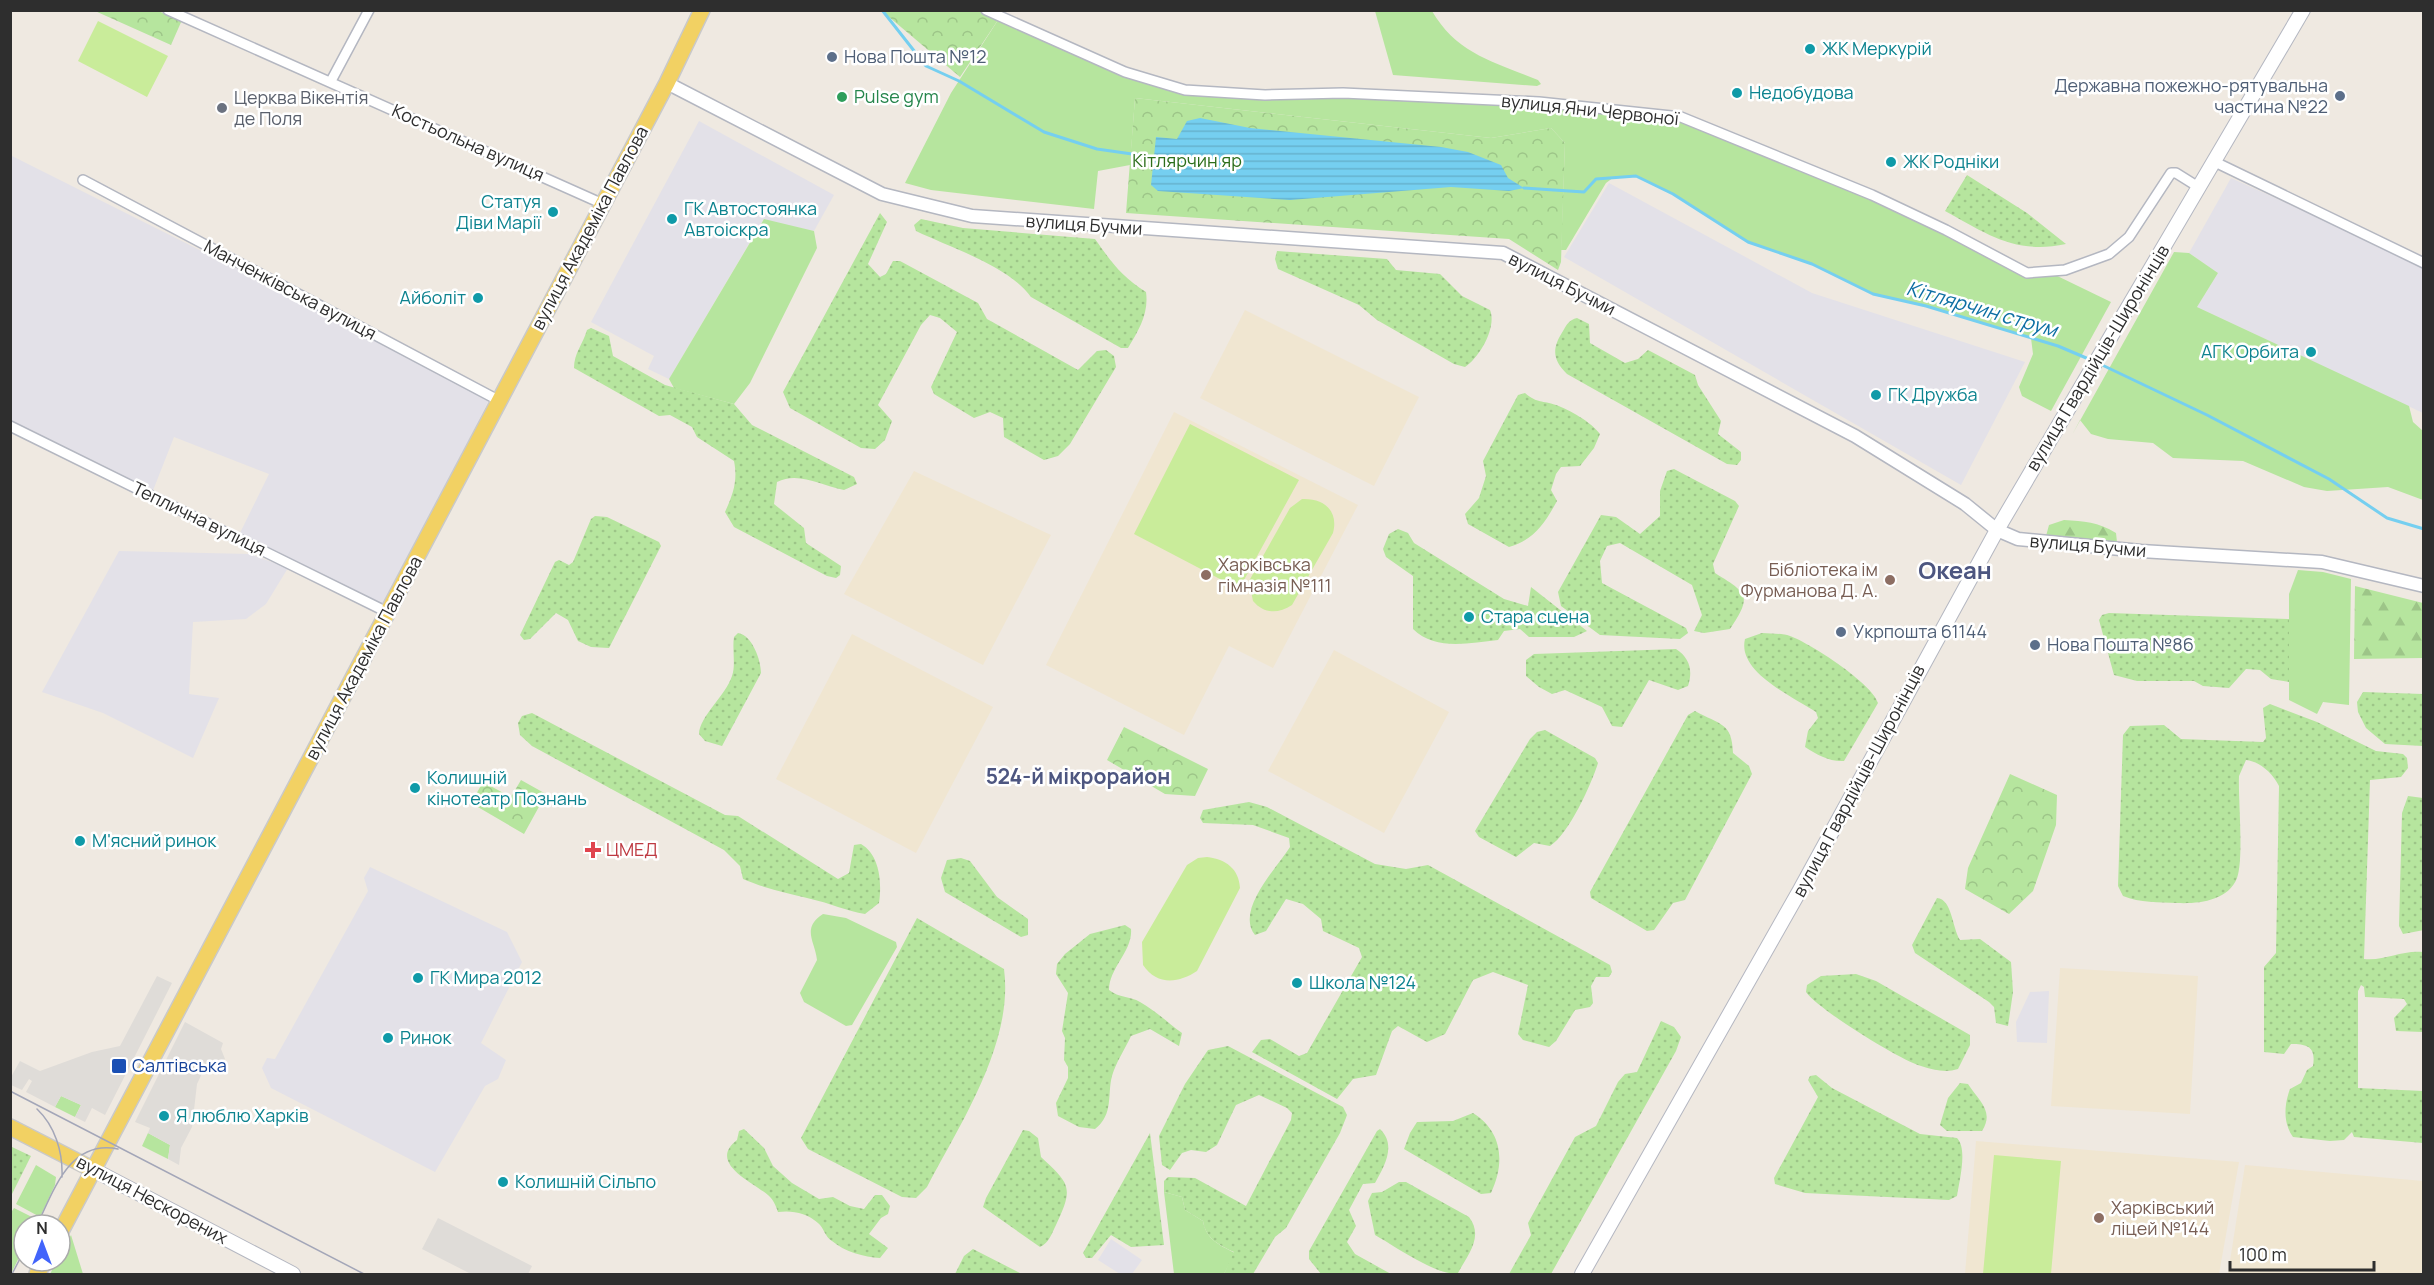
<svg xmlns="http://www.w3.org/2000/svg" width="2434" height="1285" font-family="Manrope,sans-serif">
	<defs>
		<pattern id="forest-firs" width="22" height="20" patternUnits="userSpaceOnUse" patternTransform="scale(1.5)"><rect width="22" height="20" fill="#b6e59e"/><path d="M5 1l3.5 6h-7zM16 11l3.5 6h-7z" fill="#9dc588"/></pattern>
		<pattern id="park-crowns" width="20" height="18" patternUnits="userSpaceOnUse" patternTransform="scale(1.5)"><rect width="20" height="18" fill="#b6e59e"/><path d="M2 6a3 3 0 1 1 6 0M12 15a3 3 0 1 1 6 0" fill="none" stroke="#9dc588"/></pattern>
		<pattern id="garden-dots" width="8" height="8" patternUnits="userSpaceOnUse" patternTransform="scale(1.5)"><rect width="8" height="8" fill="#b6e59e"/><path d="M2 2h.1M6 6h.1" fill="none" stroke="#9dc588" stroke-width="1.8" stroke-linecap="round"/></pattern>
		<pattern id="water-rules" width="6" height="5" patternUnits="userSpaceOnUse" patternTransform="scale(1.5)"><rect width="6" height="5" fill="#75cff0"/><path d="M0 2.5h6" fill="none" stroke="#66b2ce"/></pattern>
	</defs>
	<rect width="100%" height="100%" fill="#efe9e1"/>
	<!-- industrial -->
	<path fill="#e3e1e8" d="M699,121L834,195L814,231L763,220L669,379L648,369L654,356L591,322Z
		M10,155L491,396L384,606L239,535L269,474L174,437L152,493L11,424Z
		M2231,178L2423,265V413L2197,307L2218,273L2189,253Z
		M1609,183L1812,293L2025,362L1961,485L1564,257Z
		M119,551L250,554L288,568L266,604L246,619L193,622L189,694L219,698L193,758L103,713L42,692Z
		M370,867L507,932L522,962L481,1043L506,1060L498,1079L485,1086L435,1172L271,1088L262,1068L267,1058L275,1059L368,891L364,878Z
		M2049,991L2047,1043L2017,1042L2016,1022L2030,992Z
		M1111,1239L1142,1260L1132,1274H1120L1098,1260Z"/>
	<!-- education -->
	<path fill="#f0e6d1" d="M1245,310L1419,397L1374,486L1200,398Z
		M1174,412L1358,505L1273,668L1229,646L1184,735L1046,665Z
		M914,471L1051,535L983,665L844,594Z
		M852,634L993,707L916,853L776,779Z
		M1334,650L1449,712L1384,833L1268,771Z
		M2060,968L2198,976L2190,1114L2051,1106Z
		M1976,1141L2239,1162L2219,1274H1965Z
		M2245,1165L2423,1181V1274H2228Z"/>
	<!-- grass -->
	<path fill="#b6e59e" d="M1375,11H1432C1457,54 1494,62 1538,80L1541,84L1537,86L1393,75Z
		M1000,17L1098,60L1185,90L1381,95L1681,117L1802,167L2027,273L2047,271L2111,302L2051,411L2022,396L2019,387L2033,354L2031,338L1926,306L1873,294L1812,264L1749,242L1674,194L1636,176L1614,177L1606,183L1566,250H1561L1565,143L1551,128L1491,138L1135,98L1130,165L1098,171L1094,209L931,190L905,183L951,93Z
		M764,219L814,231L817,248L750,383L734,404L674,388L669,379Z
		M2174,252L2189,253L2218,273L2197,307L2409,406L2413,422L2423,431V500L2388,487L2327,491L2304,487L2243,461L2173,458L2153,443L2108,439L2091,434L2080,420L2072,435Z
		M2298,570L2323,572L2351,579L2349,705L2323,702L2317,714L2289,700V594Z
		M823,914L846,918L896,942L897,947L852,1025L846,1026L804,1002L800,993L817,960C815,941 801,928 823,914Z
		M61,1096L81,1105L75,1117L55,1107Z
		M148,1133L170,1145L168,1159L142,1146Z
		M36,1165L56,1177L55,1185L40,1217L16,1204Z
		M1164,1192L1182,1197L1185,1210L1203,1221C1206,1239 1219,1245 1235,1253L1224,1274H1174Z
		M14,1208L38,1220L35,1225H24V1247L11,1274L10,1214Z
		M71,1235L83,1274H50L57,1261H60V1255Z"/>
	<!-- forest -->
	<path fill="url(#forest-firs)" d="M2064,520C2084,521 2098,522 2116,533L2117,542L2046,536L2049,525Z
		M2355,586L2423,603V658L2354,659Z"/>
	<!-- park -->
	<path fill="url(#park-crowns)" d="M95,11H158L182,20L171,45Z
		M882,11H988L1000,17L960,77Z
		M1135,98L1491,138L1551,128L1565,143L1561,262L1558,270L1509,239L1126,213Z
		M1124,727L1208,769L1195,796L1165,794L1107,760Z
		M2010,774L2057,795L2056,825L2033,891L2009,914L1965,889L1968,868Z
		M521,780L546,794L524,834L471,803L483,782L511,797Z"/>
	<!-- garden -->
	<path fill="url(#garden-dots)" d="M1967,175L2027,213L2066,244C2016,255 1987,234 1945,211Z
		M880,213L887,222L868,264L880,277L886,274L893,261H900L978,303L987,319L1078,370L1097,351L1106,350L1114,356L1116,367L1070,444L1058,456L1044,460L1004,437L1003,418L990,412L974,418L934,394L931,387L957,332L940,318L930,315L921,325L878,405L892,421L885,440L875,449L861,448L790,408L783,392Z
		M921,219L963,228L1095,239C1112,263 1121,276 1146,292C1149,313 1139,330 1128,348H1121L1031,297C1009,266 951,248 916,231L914,225Z
		M1277,251L1387,259L1396,270L1440,274L1462,296L1490,310C1497,327 1480,357 1465,367L1454,364L1377,320L1359,305L1278,269L1275,259Z
		M1577,318L1589,324L1590,343L1625,363L1638,359L1648,350L1695,375L1698,385L1721,421L1718,434L1741,452V460L1737,465L1727,464L1567,374C1552,359 1552,348 1563,331C1567,324 1569,320 1577,318Z
		M591,328L609,336L613,356L665,385L734,404L752,425L854,477L857,484L844,490C821,486 799,471 777,482L774,504L804,528L806,543L841,566L840,575L836,578L827,576L734,527L725,512C733,494 738,481 734,461L697,437L692,427L670,415L659,416L574,368C574,353 583,344 587,330Z
		M1525,393C1538,404 1542,400 1556,405C1570,410 1591,422 1600,434L1594,448L1580,466L1561,467L1556,474L1551,490L1557,501C1545,523 1534,540 1509,547L1468,524L1465,514L1479,498L1486,476L1483,461L1518,395Z
		M1674,469L1735,501L1739,506L1713,564L1715,573C1747,593 1753,595 1730,629L1704,633L1694,631L1702,615L1692,585L1620,543L1607,546L1600,561L1602,583L1686,628L1688,633L1680,639L1600,635L1561,606L1558,592L1601,515L1616,517L1640,534L1660,516V491L1667,471Z
		M595,516L607,517L659,542L661,546L609,648L591,647L578,641L568,620L556,613L530,639L524,640L520,635L555,562L559,560L569,565L573,562L591,519Z
		M1398,529L1408,533L1414,543L1504,599L1528,606L1531,587L1587,631L1574,637H1529L1520,629L1504,631L1498,640C1469,643 1435,651 1413,629V576L1386,557L1383,549L1389,534Z
		M2109,613L2289,619V682L2271,679L2260,670L2246,669L2229,688L2203,686L2194,681H2137L2114,675L2099,620L2102,615Z
		M738,633C752,635 761,660 761,673L722,746L705,741L699,734C699,717 726,695 732,676C736,665 732,649 734,637Z
		M1762,633C1771,634 1782,633 1790,636C1810,643 1873,684 1878,703L1844,761C1830,762 1817,755 1805,747L1808,731L1818,718L1816,712C1792,696 1737,672 1745,639Z
		M1676,649C1690,658 1693,671 1688,686L1678,690L1649,680L1622,727L1612,726L1602,707L1565,690L1552,694L1539,687L1526,676V660L1534,654Z
		M2363,692L2423,694V746L2385,744L2366,728L2358,712L2357,702Z
		M2270,704L2317,722L2376,751L2403,754L2407,758L2408,768L2401,777L2370,780L2364,959C2386,961 2401,950 2423,952V1032L2396,1031L2394,1018L2407,1004L2404,999L2365,997L2364,987L2361,985L2358,991V1088L2423,1091V1143L2354,1137L2352,1132L2344,1140L2330,1141L2293,1137C2283,1123 2284,1105 2290,1089L2301,1083L2307,1070L2313,1066C2316,1047 2308,1044 2291,1044L2284,1054L2264,1052V967L2276,953L2279,786C2272,773 2261,762 2246,760L2239,776C2238,799 2244,859 2237,878C2228,901 2198,904 2177,903C2159,902 2140,903 2123,896L2118,886L2123,735L2130,726L2164,725L2181,739L2263,742L2266,738L2263,708Z
		M1695,711C1720,725 1732,722 1733,753L1749,766L1752,774L1685,900L1673,903L1654,930L1647,931L1591,898L1590,892L1688,715Z
		M532,713L725,815L738,816L838,879L849,873L854,845L861,844C880,855 882,883 879,903L865,914C847,911 829,903 811,899C785,892 769,890 743,879L740,866L724,850L532,746L520,735L518,723L522,716Z
		M1545,730L1595,758L1598,763C1591,785 1569,834 1550,846L1534,843L1516,857L1479,837L1475,831L1530,739L1537,732Z
		M2408,796L2423,798L2424,930L2403,934L2399,926L2402,813Z
		M1249,802L1267,807L1375,864L1406,869L1428,865L1610,965L1612,972L1609,977H1596L1591,986L1593,1003L1590,1007L1575,1010L1556,1041L1549,1047L1523,1040L1518,1034L1528,985L1493,972L1473,980L1445,1034L1427,1042L1398,1026L1392,1031L1376,1075L1353,1079L1337,1099L1252,1052L1261,1040L1270,1039L1299,1056L1307,1053L1362,957L1359,948L1323,931L1321,919L1303,904L1286,899L1266,931L1255,935C1235,910 1277,868 1290,847L1289,838L1253,825L1203,823L1200,818L1203,810Z
		M961,858L970,861L997,897L1028,919V935L1021,937L945,892L941,878L947,860Z
		M1937,898C1952,899 1952,927 1960,940L1980,939L2011,962L2013,992L2008,1026L1996,1023L1994,1007L1989,1002L1915,953L1912,945Z
		M917,918L1004,969C1014,1043 960,1124 927,1187L916,1198L902,1197L808,1149L801,1138Z
		M1125,925L1131,929C1133,951 1109,968 1109,990C1119,998 1130,996 1140,1002C1156,1011 1168,1023 1182,1033L1179,1046L1150,1029L1131,1036C1125,1049 1116,1062 1112,1076C1107,1095 1114,1114 1095,1129L1079,1127L1058,1116L1056,1103L1068,1078V1067L1064,1060L1065,1038L1062,1031L1068,993L1056,974L1057,964L1065,954L1090,934Z
		M1856,974L1876,981L1970,1035V1045L1958,1069C1946,1073 1934,1070 1921,1066C1900,1060 1819,1010 1806,992L1807,985L1821,976Z
		M1661,1021L1674,1027L1681,1037L1676,1051L1551,1274H1509L1531,1235L1528,1223L1575,1137L1596,1126L1618,1082L1625,1074L1637,1072Z
		M1228,1046L1343,1107L1347,1115L1340,1133L1286,1228L1275,1237L1253,1274H1224L1234,1252C1219,1245 1206,1239 1203,1221L1185,1210L1182,1197L1164,1192V1181L1168,1177L1195,1178L1246,1206L1291,1120L1292,1113L1287,1108L1259,1095L1236,1105L1217,1145L1206,1152L1191,1150L1182,1153L1170,1170L1162,1165L1159,1136L1185,1084L1208,1050Z
		M1816,1075L1832,1088L1920,1134L1957,1138C1968,1149 1959,1182 1957,1196L1949,1200L1805,1193L1775,1184L1774,1178L1818,1097L1808,1080L1810,1076Z
		M1960,1083L1968,1084C1978,1100 1995,1111 1982,1131H1947L1940,1125L1948,1098Z
		M1473,1113C1503,1132 1505,1163 1491,1193L1481,1194L1404,1149L1410,1133L1417,1122L1453,1121Z
		M744,1129L764,1148L773,1166L792,1183L819,1199L833,1197L850,1206L864,1209L875,1195H882L890,1206L888,1214L881,1218L869,1234L888,1248L880,1258C864,1257 845,1252 832,1241C825,1237 824,1228 818,1223C807,1213 792,1210 778,1212C776,1206 773,1199 768,1195C753,1182 707,1163 737,1140L739,1131Z
		M1380,1129C1397,1145 1384,1167 1375,1183L1363,1184L1349,1210L1356,1226L1347,1242L1355,1254L1391,1274H1321L1309,1259V1251L1377,1131Z
		M1023,1130L1029,1131L1038,1138L1041,1157C1070,1184 1074,1187 1056,1225C1052,1233 1049,1243 1040,1247L983,1207L986,1198Z
		M1150,1133L1164,1245L1131,1247L1111,1235L1092,1258H1086L1083,1253Z
		M12,1147L31,1156L11,1196L10,1150Z
		M1399,1182H1406L1469,1217C1484,1237 1468,1254 1458,1273C1440,1278 1393,1245 1375,1235L1368,1201L1372,1193L1382,1192Z
		M973,1249L1022,1274H955L964,1256Z"/>
	<!-- pitch -->
	<path fill="#c9ec9a" d="M98,21L168,56L147,97L78,61Z
		M1190,424L1299,480L1239,589L1134,534Z
		M1302,499C1323,498 1339,510 1333,533L1292,605C1278,614 1264,614 1253,601L1249,581L1290,508Z
		M1207,857C1226,859 1239,869 1240,888L1197,971C1179,983 1157,986 1143,965L1142,942L1187,865L1198,858Z
		M1994,1155L2061,1161L2051,1274H1983Z"/>
	<!-- plaza -->
	<path fill="#dfdcd8" d="M157,976L172,983L105,1115L92,1108L85,1122L75,1117L81,1105L61,1096L55,1107L26,1092L32,1081L29,1079L22,1090L11,1085V1077L20,1061L40,1071L92,1052L120,1046Z
		M185,1022L223,1043L221,1049L225,1059L205,1067L197,1084L192,1127L181,1148L179,1165L168,1159L170,1145L148,1133L150,1128L135,1122Z
		M438,1218L532,1266L528,1274H471L422,1249Z"/>
	<!-- water -->
	<path fill="url(#water-rules)" d="M1200,118L1250,128L1441,147L1468,152L1501,165L1508,178L1524,188L1509,191L1451,187L1290,200L1158,191L1151,185L1156,137L1177,139L1187,121Z"/>
	<g fill="none" stroke-linecap="round" stroke-linejoin="round">
		<!-- stream -->
		<path stroke="#75cff0" stroke-width="3" d="M882,10L926,66L959,81L1044,132L1097,149L1153,157
			M1524,188L1584,192L1596,179L1636,176L1673,194L1748,242L1812,264L1873,294L1926,306L2058,346L2091,360
			M2100,364L2207,415L2329,479L2387,518L2424,529"/>
		<!-- minor casing -->
		<g stroke="#b4b7c1" stroke-width="12">
			<path id="minor" d="M168,10L603,204
				M986,10L1125,72L1185,90L1265,95L1343,93L1539,102L1681,117L1872,195L1946,230L2027,273L2065,270L2109,254L2129,237L2171,173H2176L2200,188
				M331,81L369,10
				M2215,162L2424,263
				M83,180L498,400
				M10,426L389,613"/>
		</g>
		<!-- tertiary casing -->
		<g stroke="#b4b7c1" stroke-width="15">
			<path id="tertiary" d="M667,83L882,194L972,216L1503,253L1855,436L1965,504L1997,530L2018,539L2141,551L2322,562L2424,586"/>
		</g>
		<!-- secondary casing -->
		<g stroke="#b4b7c1" stroke-width="16">
			<path id="secondary" d="M94,1170L293,1274
				M1582,1274L1800,890L1997,530L2303,10"/>
		</g>
		<!-- primary casing -->
		<g stroke="#c9c9c9" stroke-width="18">
			<path id="primary" d="M10,1127L94,1170
				M60,1233L667,83L702,10
				M37,1274L45,1261"/>
		</g>
		<!-- minor -->
		<use href="#minor" stroke="#fff" stroke-width="9"/>
		<!-- tertiary -->
		<use href="#tertiary" stroke="#fff" stroke-width="12"/>
		<!-- secondary -->
		<use href="#secondary" stroke="#fff" stroke-width="14"/>
		<!-- primary -->
		<use href="#primary" stroke="#f2d163" stroke-width="15"/>
		<!-- tram -->
		<path stroke="#a3a6b8" stroke-width="1.5" d="M10,1091L364,1274
			M37,1109C55,1126 63,1152 62,1177
			M37,1225C54,1190 70,1139 118,1149
			M12,1274L24,1251"/>
	</g>
	<!-- markers -->
	<g fill="#0f9aa8" stroke="#fff" stroke-width="2">
		<circle cx="1810" cy="49" r="6"/>
		<circle cx="1737" cy="93" r="6"/>
		<circle cx="1891" cy="162" r="6"/>
		<circle cx="553" cy="212" r="6"/>
		<circle cx="672" cy="219" r="6"/>
		<circle cx="478" cy="298" r="6"/>
		<circle cx="2311" cy="352" r="6"/>
		<circle cx="1876" cy="395" r="6"/>
		<circle cx="1469" cy="617" r="6"/>
		<circle cx="415" cy="788" r="6"/>
		<circle cx="80" cy="841" r="6"/>
		<circle cx="418" cy="978" r="6"/>
		<circle cx="1297" cy="983" r="6"/>
		<circle cx="388" cy="1038" r="6"/>
		<circle cx="164" cy="1116" r="6"/>
		<circle cx="503" cy="1182" r="6"/>
	</g>
	<g fill="#5c6f8a" stroke="#fff" stroke-width="2">
		<circle cx="832" cy="57" r="6"/>
		<circle cx="2340" cy="96" r="6"/>
		<circle cx="1841" cy="632" r="6"/>
		<circle cx="2035" cy="645" r="6"/>
	</g>
	<circle fill="#2e9e5b" stroke="#fff" stroke-width="2" cx="842" cy="97" r="6"/>
	<circle fill="#6b7280" stroke="#fff" stroke-width="2" cx="222" cy="108" r="6"/>
	<g fill="#8d6e63" stroke="#fff" stroke-width="2">
		<circle cx="1206" cy="575" r="6"/>
		<circle cx="1890" cy="580" r="6"/>
		<circle cx="2099" cy="1218" r="6"/>
	</g>
	<path fill="#e0444e" stroke="#fff" stroke-width="2" d="M590 841h6v6h6v6h-6v6h-6v-6h-6v-6h6z"/>
	<rect fill="#1a4fb4" stroke="#fff" stroke-width="2" x="111" y="1058" width="16" height="16" rx="3"/>
	<g text-anchor="middle" stroke-width="5" stroke-linejoin="round" paint-order="stroke">
		<!-- culture labels -->
		<g font-size="18" fill="#0d838f" stroke="#fff" text-anchor="start">
			<text x="1822" y="55">ЖК Меркурій</text>
			<text x="1749" y="99">Недобудова</text>
			<text x="1903" y="168">ЖК Родніки</text>
			<text x="541" y="208" text-anchor="end">Статуя<tspan x="541" dy="21">Діви Марії</tspan></text>
			<text x="684" y="215">ГК Автостоянка<tspan x="684" dy="21">Автоіскра</tspan></text>
			<text x="466" y="304" text-anchor="end">Айболіт</text>
			<text x="2299" y="358" text-anchor="end">АГК Орбита</text>
			<text x="1888" y="401">ГК Дружба</text>
			<text x="1481" y="623">Стара сцена</text>
			<text x="427" y="784">Колишній<tspan x="427" dy="21">кінотеатр Познань</tspan></text>
			<text x="92" y="847">М'ясний ринок</text>
			<text x="430" y="984">ГК Мира 2012</text>
			<text x="1309" y="989">Школа №124</text>
			<text x="400" y="1044">Ринок</text>
			<text x="176" y="1122">Я люблю Харків</text>
			<text x="515" y="1188">Колишній Сільпо</text>
		</g>
		<!-- service labels -->
		<g font-size="18" fill="#4e5e75" stroke="#fff" text-anchor="start">
			<text x="844" y="63">Нова Пошта №12</text>
			<text x="2328" y="92" text-anchor="end">Державна пожежно-рятувальна<tspan x="2328" dy="21">частина №22</tspan></text>
			<text x="1853" y="638">Укрпошта 61144</text>
			<text x="2047" y="651">Нова Пошта №86</text>
		</g>
		<!-- leisure labels -->
		<g font-size="18" fill="#27864d" stroke="#fff" text-anchor="start">
			<text x="854" y="103">Pulse gym</text>
		</g>
		<!-- worship labels -->
		<g font-size="18" fill="#5b616d" stroke="#fff" text-anchor="start">
			<text x="234" y="104">Церква Вікентія<tspan x="234" dy="21">де Поля</tspan></text>
		</g>
		<!-- street labels -->
		<g font-size="18" fill="#2e2e2e" stroke="#fff">
			<text transform="translate(1590 110) rotate(6)" y="6">вулиця Яни Червоної</text>
			<text transform="translate(468 143) rotate(24)" y="6">Костьольна вулиця</text>
			<text transform="translate(1084 225) rotate(4)" y="6">вулиця Бучми</text>
			<text transform="translate(590 228) rotate(-62)" y="6">вулиця Академіка Павлова</text>
			<text transform="translate(1562 284) rotate(27)" y="6">вулиця Бучми</text>
			<text transform="translate(290 290) rotate(28)" y="6">Манченківська вулиця</text>
			<text transform="translate(2098 358) rotate(-59)" y="6">вулиця Гвардійців-Широнінців</text>
			<text transform="translate(199 519) rotate(26)" y="6">Теплична вулиця</text>
			<text transform="translate(2088 546) rotate(5)" y="6">вулиця Бучми</text>
			<text transform="translate(364 658) rotate(-62)" y="6">вулиця Академіка Павлова</text>
			<text transform="translate(1859 781) rotate(-62)" y="6">вулиця Гвардійців-Широнінців</text>
			<text transform="translate(152 1200) rotate(28)" y="6">вулиця Нескорених</text>
		</g>
		<!-- park labels -->
		<g font-size="18" fill="#2c6e1b" stroke="#fff">
			<text x="1187" y="167">Кітлярчин яр</text>
		</g>
		<!-- education labels -->
		<g font-size="18" fill="#785e54" stroke="#fff" text-anchor="start">
			<text x="1218" y="571">Харківська<tspan x="1218" dy="21">гімназія №111</tspan></text>
			<text x="1878" y="576" text-anchor="end">Бібліотека iм<tspan x="1878" dy="21">Фурманова Д. А.</tspan></text>
			<text x="2111" y="1214">Харківський<tspan x="2111" dy="21">ліцей №144</tspan></text>
		</g>
		<!-- health labels -->
		<g font-size="18" fill="#be3a42" stroke="#fff" text-anchor="start">
			<text x="606" y="856">ЦМЕД</text>
		</g>
		<!-- transit labels -->
		<g font-size="18" fill="#164399" stroke="#fff" text-anchor="start">
			<text x="132" y="1072">Салтівська</text>
		</g>
		<!-- water labels -->
		<g font-size="20" font-style="italic" fill="#0d6fa3" stroke="#fff">
			<text transform="translate(1982 309) rotate(16)" y="7">Кітлярчин струм</text>
		</g>
		<!-- quarter labels -->
		<g font-size="21" font-weight="bold" fill="#4d5680" stroke="#fff">
			<text x="1078" y="784">524-й мікрорайон</text>
		</g>
		<!-- district labels -->
		<g font-size="24" font-weight="bold" fill="#4d5680" stroke="#fff">
			<text x="1955" y="579">Океан</text>
		</g>
	</g>
	<!-- border -->
	<rect width="2434" height="1285" fill="none" stroke="#2e2e2e" stroke-width="24"/>
	<!-- north arrow -->
	<g transform="translate(42 1243)"><circle r="28" fill="#ffffff" stroke="#ababab" stroke-width="1.5"/>
	<path d="M0-4.5L10 22L0 15L-10 22Z" fill="#4264fb"/>
	<text y="-9" font-size="16" font-weight="bold" text-anchor="middle" fill="#2e2e2e">N</text>
	</g>
	<!-- scale -->
	<path d="M2230 1261v9h144v-9" fill="none" stroke="#2e2e2e" stroke-width="3"/>
	<text x="2239" y="1261" font-size="18" fill="#2e2e2e" stroke="#ffffff" stroke-width="4.5" paint-order="stroke">100 m</text>
</svg>
